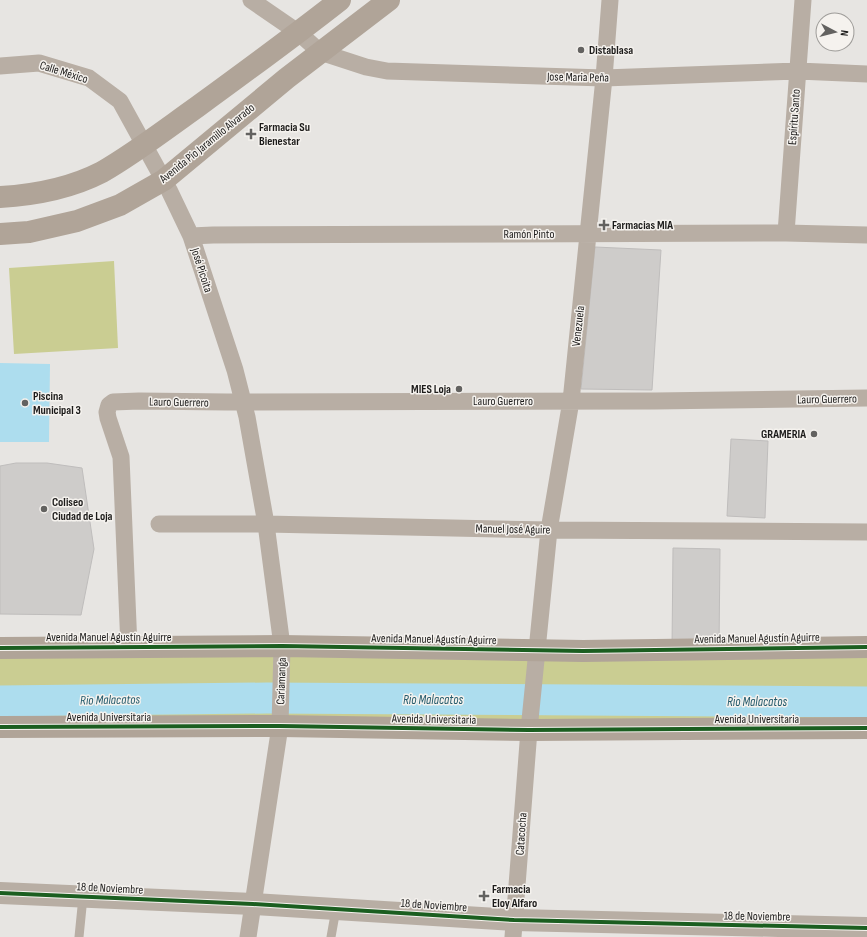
<svg xmlns="http://www.w3.org/2000/svg" width="867" height="937" font-family="'Sofia Sans Condensed',sans-serif">
	<rect width="100%" height="100%" fill="#e7e5e2"/>
	<!-- green -->
	<path fill="#cacd92" d="M114,261L118,348L14,354L9,268Z
		M867,647V728L0,727V648Z"/>
	<!-- water -->
	<path fill="#adddee" d="M0,363L50,364L49,442H0Z"/>
	<g fill="none" stroke-linecap="round" stroke-linejoin="round">
		<!-- river -->
		<path stroke="#adddee" stroke-width="31" d="M0,701L267,698L867,702"/>
	</g>
	<!-- building -->
	<path fill="#ceccca" stroke="#bfbdbc" d="M595,247L661,250L652,390L581,389Z
		M731,439L768,441L765,518L727,516Z
		M16,463H47L82,468L94,549L81,615L0,614V466Z
		M673,548L720,549L719,649L672,648Z"/>
	<g fill="none" stroke-linecap="round" stroke-linejoin="round">
		<!-- service -->
		<path stroke="#b8aea4" stroke-width="9" d="M79,937L83,897
			M331,937L336,909"/>
		<!-- minor -->
		<path stroke="#b8aea4" stroke-width="17" d="M251,0L299,33L320,52L366,67L387,71L604,78L798,71L867,74
			M0,66L39,63L89,78L120,101L169,190L191,236L235,370L247,417L266,524L282,646L280,726L248,937
			M786,233L803,0
			M191,236L213,235L786,233L867,235
			M159,524H266L549,530L867,532
			M129,647L121,457L108,418L107,412L109,405L113,402L139,401L227,402L655,401L867,398
			M513,937L529,730L549,530L571,401L604,78L610,0"/>
		<!-- tertiary -->
		<path stroke="#b8aea4" stroke-width="22" d="M0,893L253,904L514,920L867,928"/>
		<!-- primary -->
		<path stroke="#b0a498" stroke-width="22" d="M0,197C35,195 71,188 102,172C135,153 166,129 197,107C245,72 293,37 340,0
			M0,234L29,232L77,221L120,205L164,180L287,78L389,0
			M0,648L282,646L583,651L867,647
			M0,727L280,726L529,730L867,728"/>
		<!-- cycleway casing -->
		<g stroke="#f5f2ee" stroke-width="6">
			<path id="cycleway" d="M0,648L282,646L583,651L867,647
				M0,727L280,726L529,730L867,728
				M0,893L253,904L514,920L867,928"/>
		</g>
		<!-- cycleway -->
		<use href="#cycleway" stroke="#1b5e20" stroke-width="4"/>
	</g>
	<!-- markers -->
	<g fill="#636260" stroke="#f5f2ee" stroke-width="1.5">
		<circle cx="581" cy="50" r="4"/>
		<path d="M249 128h4v4h4v4h-4v4h-4v-4h-4v-4h4z"/>
		<path d="M602 219h4v4h4v4h-4v4h-4v-4h-4v-4h4z"/>
		<circle cx="459" cy="389" r="4"/>
		<circle cx="25" cy="403" r="4"/>
		<circle cx="814" cy="434" r="4"/>
		<circle cx="44" cy="509" r="4"/>
		<path d="M482 890h4v4h4v4h-4v4h-4v-4h-4v-4h4z"/>
	</g>
	<g text-anchor="middle" stroke-width="3" stroke-linejoin="round" paint-order="stroke">
		<!-- poi labels -->
		<g font-size="12" font-weight="bold" fill="#1c1b1a" stroke="#f5f2ee" text-anchor="start">
			<text x="589" y="54">Distablasa</text>
			<text x="259" y="131">Farmacia Su<tspan x="259" dy="14">Bienestar</tspan></text>
			<text x="612" y="229">Farmacias MIA</text>
			<text x="451" y="393" text-anchor="end">MIES Loja</text>
			<text x="33" y="400">Piscina<tspan x="33" dy="14">Municipal 3</tspan></text>
			<text x="806" y="438" text-anchor="end">GRAMERIA</text>
			<text x="52" y="506">Coliseo<tspan x="52" dy="14">Ciudad de Loja</tspan></text>
			<text x="492" y="893">Farmacia<tspan x="492" dy="14">Eloy Alfaro</tspan></text>
		</g>
		<!-- street labels -->
		<g font-size="12" fill="#1c1b1a" stroke="#f5f2ee">
			<text transform="translate(64 72) rotate(17)" y="4">Calle México</text>
			<text transform="translate(578 77) rotate(1)" y="4">Jose Maria Peña</text>
			<text transform="translate(794 117) rotate(-86)" y="4">Espíritu Santo</text>
			<text transform="translate(207 143) rotate(-39)" y="4">Avenida Pío Jaramillo Alvarado</text>
			<text x="529" y="238">Ramón Pinto</text>
			<text transform="translate(202 270) rotate(72)" y="4">José Picoita</text>
			<text transform="translate(578 326) rotate(-84)" y="4">Venezuela</text>
			<text transform="translate(827 399) rotate(-1)" y="4">Lauro Guerrero</text>
			<text x="503" y="405">Lauro Guerrero</text>
			<text transform="translate(179 402) rotate(1)" y="4">Lauro Guerrero</text>
			<text transform="translate(513 529) rotate(1)" y="4">Manuel José Aguire</text>
			<text x="109" y="641">Avenida Manuel Agustín Aguirre</text>
			<text transform="translate(757 638) rotate(-1)" y="4">Avenida Manuel Agustín Aguirre</text>
			<text transform="translate(434 639) rotate(1)" y="4">Avenida Manuel Agustín Aguirre</text>
			<text transform="translate(281 681) rotate(-88)" y="4">Cariamanga</text>
			<text x="109" y="721">Avenida Universitaria</text>
			<text transform="translate(434 719) rotate(1)" y="4">Avenida Universitaria</text>
			<text x="757" y="723">Avenida Universitaria</text>
			<text transform="translate(521 834) rotate(-86)" y="4">Catacocha</text>
			<text transform="translate(110 888) rotate(3)" y="4">18 de Noviembre</text>
			<text transform="translate(434 905) rotate(4)" y="4">18 de Noviembre</text>
			<text transform="translate(757 916) rotate(1)" y="4">18 de Noviembre</text>
		</g>
		<!-- water labels -->
		<g font-size="13" font-style="italic" fill="#22596a" stroke="#f5f2ee">
			<text transform="translate(110 699) rotate(-1)" y="5">Rio Malacatos</text>
			<text x="433" y="704">Rio Malacatos</text>
			<text x="757" y="706">Rio Malacatos</text>
		</g>
	</g>
	<!-- north arrow -->
	<g transform="translate(835 32) rotate(97)"><circle r="19" fill="#f5f2ee" stroke="#9e9c99"/>
	<path d="M0-3L7 15L0 10L-7 15Z" fill="#636260"/>
	<text y="-6" font-size="11" font-weight="bold" text-anchor="middle" fill="#1c1b1a">N</text>
	</g>
</svg>
